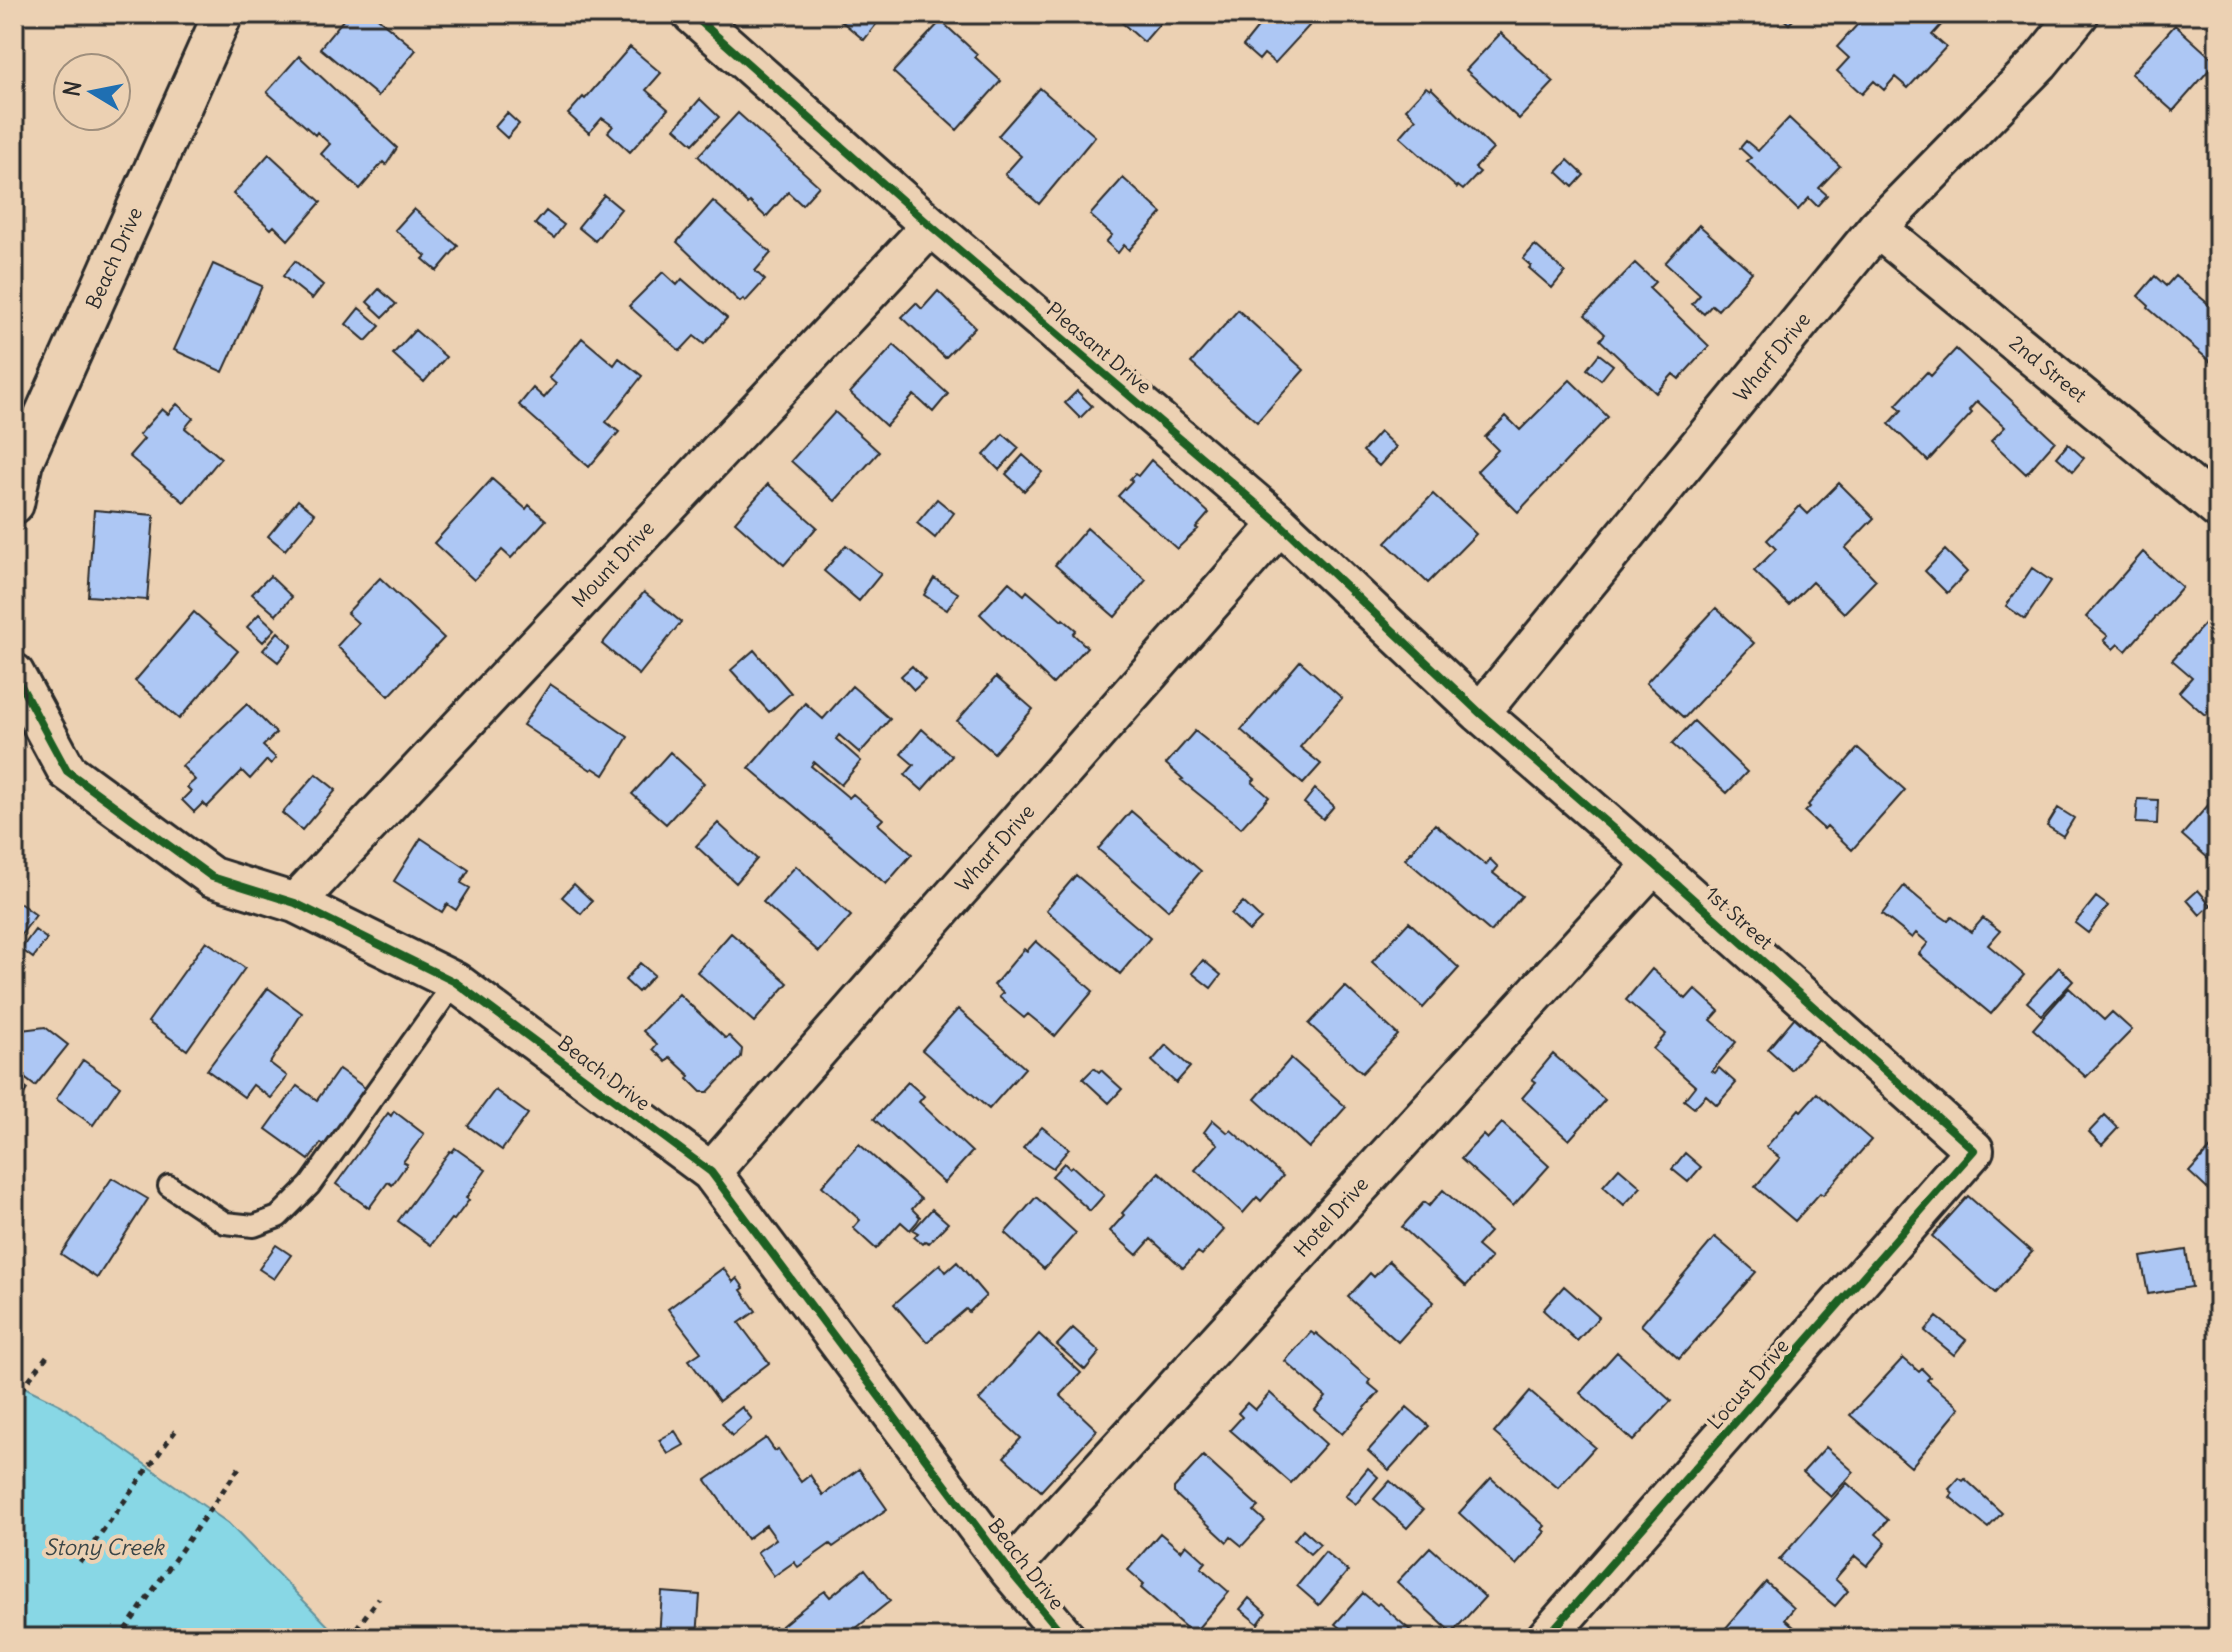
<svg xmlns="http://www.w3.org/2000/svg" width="2232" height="1652" font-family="Delius,sans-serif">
	<rect width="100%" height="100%" fill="#ecd1b3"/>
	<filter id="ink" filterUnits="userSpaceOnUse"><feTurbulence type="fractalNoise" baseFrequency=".0125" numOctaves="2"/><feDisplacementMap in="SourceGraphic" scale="16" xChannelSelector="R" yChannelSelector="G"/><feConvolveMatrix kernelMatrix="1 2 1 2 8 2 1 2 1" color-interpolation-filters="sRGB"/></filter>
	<g filter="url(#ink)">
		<!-- water -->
		<path fill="#88d7e5" stroke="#63929b" stroke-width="2" d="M14,1382L61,1405L228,1523L340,1638H14Z"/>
		<!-- building -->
		<path fill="#adc7f4" stroke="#2b2b2b" stroke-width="2" d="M348,14H373L416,50L378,96L320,48Z
			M843,14H884L864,40L839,19Z
			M1112,14H1168L1144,42Z
			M1264,14H1320L1275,63L1264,54L1259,60L1243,46L1264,20L1261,17Z
			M1778,14H1799L1789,24Z
			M1867,14H1933L1943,23L1932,35L1946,47L1908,88L1895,77L1884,90L1874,81L1862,94L1837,71L1849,58L1837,47Z
			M941,21L977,54L975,57L1001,81L957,130L893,72Z
			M2175,25L2216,62L2173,111L2131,74Z
			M1501,33L1554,82L1519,119L1466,70Z
			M630,47L661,73L646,90L668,109L630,152L608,132L613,126L602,118L589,133L568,114L583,97L585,99Z
			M299,56L397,148L386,165L383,162L360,189L321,154L330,144L317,132L315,135L267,92Z
			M1426,87L1430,90L1431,88L1493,149L1475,168L1480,172L1463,190L1458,186L1457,188L1400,137L1416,119L1406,109Z
			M1040,88L1095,136L1039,204L1005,174L1021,156L998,136Z
			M700,99L719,117L693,144L675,128Z
			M507,113L519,124L507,138L495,127Z
			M738,113L819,186L802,205L788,192L766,217L750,202L748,204L698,156Z
			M1789,118L1840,166L1819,188L1827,195L1817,206L1809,198L1798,210L1747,161L1751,158L1740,148L1746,141L1758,151Z
			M269,154L321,202L288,240L274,226L271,229L233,194Z
			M1568,160L1584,175L1573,187L1557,172Z
			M1123,178L1162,213L1129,250L1124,245L1118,253L1106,242L1112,235L1090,215Z
			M604,195L621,209L595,241L578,227Z
			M713,201L771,253L755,271L765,280L745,302L743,299L740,302L677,242Z
			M414,209L458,246L437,271L423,259L426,256L395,230Z
			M546,211L564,225L554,238L535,224Z
			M1699,225L1752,272L1718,310L1712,305L1704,314L1692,304L1700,295L1665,263Z
			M1535,245L1565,272L1552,288L1529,268L1531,266L1523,259Z
			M295,261L323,285L312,299L283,276Z
			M1635,263L1655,282L1649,288L1709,346L1679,379L1673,374L1656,393L1600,340L1605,334L1585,315Z
			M213,264L262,286L223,372L174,350Z
			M663,272L677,285L682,279L727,318L704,344L694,336L680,351L629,306Z
			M2155,276L2166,286L2175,276L2218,312V368L2148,308L2149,306L2138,296Z
			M379,289L396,304L383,317L367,302Z
			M938,291L975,327L945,358L902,317L916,303L922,309Z
			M359,308L380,326L366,341L346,324Z
			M1238,310L1304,370L1257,422L1191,363Z
			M415,330L446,357L424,382L393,354Z
			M582,338L614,365L619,358L642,376L606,422L619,432L589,467L519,405L533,388L544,398L556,384L549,378Z
			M894,345L948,394L933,412L914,395L886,426L850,393Z
			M1956,349L2055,441L2026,474L1991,441L2005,427L1977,401L1969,410L1972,413L1928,461L1889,424L1902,410L1896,405L1927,372L1931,376Z
			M1599,354L1613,365L1601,380L1587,369Z
			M1570,380L1608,417L1518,512L1477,471L1498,450L1485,437L1506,416L1520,430Z
			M1077,391L1092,406L1080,418L1065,403Z
			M177,404L193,418L185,428L221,458L184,502L129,456L144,439L139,435L162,409L168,414Z
			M835,412L879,452L835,501L791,461Z
			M1380,432L1396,447L1379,466L1363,451Z
			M1003,434L1019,448L999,470L984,455Z
			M2068,444L2084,458L2073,471L2057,457Z
			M1023,455L1042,472L1024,491L1006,474Z
			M1151,460L1209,513L1196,528L1198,529L1177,549L1118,496L1132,481L1130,479L1135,474L1138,476Z
			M492,479L526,509L529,505L546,520L511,558L502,550L474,580L434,543Z
			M1839,483L1874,518L1845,548L1876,580L1844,613L1812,582L1789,605L1754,571L1776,549L1767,540L1800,506L1808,514Z
			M768,484L817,527L784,565L735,522Z
			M1433,494L1476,534L1428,583L1386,543Z
			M937,499L954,513L935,538L917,523Z
			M298,500L315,514L285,550L268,536Z
			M94,510L154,515L147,600L88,596Z
			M1087,528L1146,580L1115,617L1055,565Z
			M846,545L881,574L859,601L824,571Z
			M1945,550L1967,572L1947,593L1925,571Z
			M2143,552L2182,587L2126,651L2118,644L2113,649L2104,640L2108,636L2086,617Z
			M2032,568L2051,581L2025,619L2006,606Z
			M270,576L292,597L276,615L252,594Z
			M380,578L444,638L389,696L337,646L358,623L347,613Z
			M934,578L958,593L947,610L924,595Z
			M1009,582L1024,595L1027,591L1062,621L1063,619L1076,630L1073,634L1087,647L1053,684L980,614Z
			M644,592L681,622L639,675L602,644Z
			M1716,608L1754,643L1684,718L1646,683Z
			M194,612L238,651L179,719L135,681Z
			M259,614L275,629L263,642L247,627Z
			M2210,618L2218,625V700L2205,715L2179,692L2192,677L2172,660Z
			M278,632L292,645L278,662L263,650Z
			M754,650L791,693L769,712L731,670Z
			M1300,661L1342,698L1300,747L1321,764L1303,784L1241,730Z
			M912,666L925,680L914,690L901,676Z
			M996,677L1033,709L994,753L957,721Z
			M550,684L628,737L604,775L593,768L591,770L523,725Z
			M852,686L890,719L860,753L839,735L836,739L861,761L841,785L814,762L811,766L849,798L853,794L883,819L878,824L912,854L886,884L749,768L805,703L823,719Z
			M247,704L276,733L263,746L276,758L271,764L267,760L250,779L242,771L207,807L203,803L194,812L182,800L191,791L187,787L195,780L182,766Z
			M1694,721L1747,772L1727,793L1672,744Z
			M922,729L952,756L922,790L905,775L914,765L901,754Z
			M1195,731L1255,779L1252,782L1269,797L1241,828L1181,780L1183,779L1166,764Z
			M1858,748L1905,790L1852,850L1827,826L1824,829L1805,812L1810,807L1808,805Z
			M670,752L704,783L666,824L632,794Z
			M316,774L336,790L302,830L282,813Z
			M1315,789L1334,806L1323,819L1304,803Z
			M2218,794V867L2182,835Z
			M2138,799L2158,800L2157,824L2136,823Z
			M2058,808L2074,818L2063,836L2047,826Z
			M1131,811L1201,871L1168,910L1098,849Z
			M718,823L757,859L736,883L696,846Z
			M1435,824L1486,865L1490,859L1498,867L1493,873L1522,896L1491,932L1405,859Z
			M421,838L469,870L461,883L470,888L456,910L447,904L442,912L394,881Z
			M796,866L851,916L819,952L763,902Z
			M1076,875L1150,938L1120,974L1046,910Z
			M574,884L592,901L581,914L562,897Z
			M1904,886L1935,912L1948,921L1952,917L1971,932L1983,918L2000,931L1988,945L2024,975L1991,1014L1919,954L1928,943L1916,933L1912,938L1882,914Z
			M2198,890L2211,905L2200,915L2187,900Z
			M2096,897L2108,906L2088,933L2075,923Z
			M14,899L36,915L14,944Z
			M1243,902L1261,919L1249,931L1231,914Z
			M1409,922L1459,968L1423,1008L1372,962Z
			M35,930L47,939L33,958L21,949Z
			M731,933L788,983L754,1022L697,972Z
			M206,941L245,968L187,1050L148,1022Z
			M1036,941L1093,991L1055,1036L1028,1014L1024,1018L999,997L1003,993L994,985L1024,949L1027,951Z
			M1203,960L1221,975L1211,988L1192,973Z
			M640,963L654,975L638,992L625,980Z
			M2059,967L2073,981L2042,1015L2027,1002Z
			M1652,969L1686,999L1695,989L1719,1011L1711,1020L1736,1042L1712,1071L1715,1073L1719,1068L1736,1083L1717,1105L1706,1095L1694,1108L1684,1100L1695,1086L1653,1049L1666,1034L1626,1000Z
			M1345,986L1398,1035L1362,1073L1309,1024Z
			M268,988L302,1013L270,1063L287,1076L285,1080L271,1098L253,1085L244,1097L207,1070Z
			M2069,988L2104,1020L2112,1012L2132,1030L2086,1077L2033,1029Z
			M679,994L725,1038L729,1036L742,1049L741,1057L708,1092H701L688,1079L690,1076L670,1057L666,1062L653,1049L657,1044L643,1031Z
			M958,1009L1025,1068L989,1109L922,1050Z
			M1800,1011L1824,1033L1791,1070L1768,1049Z
			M45,1027L68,1045L35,1086L14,1070V1031Z
			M1166,1045L1190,1067L1176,1083L1152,1061Z
			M1553,1054L1605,1100L1569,1140L1522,1098L1536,1082L1532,1079Z
			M1291,1058L1346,1107L1309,1148L1255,1099Z
			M83,1060L120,1086L93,1125L56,1099Z
			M1094,1068L1099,1072L1101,1070L1122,1089L1109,1103L1083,1079Z
			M339,1069L365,1088L326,1146L321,1143L309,1160L266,1129L297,1086L317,1100Z
			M908,1082L924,1096L919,1102L972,1152L944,1183L874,1119Z
			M17,1083L27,1089L14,1111V1087Z
			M495,1090L528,1114L502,1150L468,1126Z
			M1817,1093L1871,1140L1823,1195L1820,1193L1795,1221L1755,1187L1780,1158L1766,1147L1799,1109L1801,1111Z
			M394,1111L424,1134L403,1162L407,1164L392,1185L388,1182L369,1208L336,1184L388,1113L391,1116Z
			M2105,1115L2118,1128L2102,1145L2089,1132Z
			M1213,1120L1228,1133L1231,1130L1283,1176L1261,1201L1257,1197L1243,1213L1195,1170L1218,1144L1204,1132Z
			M1502,1123L1549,1166L1513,1206L1461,1159L1483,1135L1487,1139Z
			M1042,1127L1069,1149L1053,1168L1023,1148Z
			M2218,1140V1199L2189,1172Z
			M859,1144L921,1199L912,1209L920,1217L917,1222L910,1230L901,1222L876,1249L853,1228L860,1220L822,1186Z
			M455,1148L486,1170L466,1198L469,1200L454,1220L451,1219L431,1245L398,1221L450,1151L452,1152Z
			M1685,1153L1701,1167L1688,1182L1672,1169Z
			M1064,1163L1069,1168L1072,1166L1104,1195L1090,1211L1052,1176Z
			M1619,1168L1641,1187L1624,1205L1603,1186Z
			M1159,1172L1224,1230L1202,1255L1198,1252L1183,1268L1151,1239L1137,1255L1110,1231L1124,1215L1122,1213Z
			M112,1178L148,1199L97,1278L61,1254Z
			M1443,1190L1490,1232L1477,1246L1491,1258L1466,1286L1402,1227L1424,1202L1429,1206Z
			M1968,1196L2032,1252L1995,1293L1932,1236Z
			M1036,1197L1076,1233L1044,1269L1005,1233Z
			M932,1209L948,1223L929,1243L925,1241L922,1244L914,1237L918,1233L913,1230Z
			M1715,1237L1756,1272L1679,1359L1641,1325Z
			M276,1245L291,1255L274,1279L259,1269Z
			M2186,1250L2192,1287L2148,1294L2141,1257Z
			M1389,1261L1434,1302L1398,1342L1348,1297L1370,1273L1374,1277Z
			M957,1262L986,1296L969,1312L966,1309L927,1342L894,1304L940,1264L946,1272Z
			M723,1268L733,1282L737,1278L744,1288L741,1290L756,1311L739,1323L769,1363L719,1401L689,1360L701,1352L668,1309Z
			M1564,1286L1599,1317L1577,1341L1543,1310Z
			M1937,1317L1966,1340L1954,1355L1925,1331Z
			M1073,1328L1100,1352L1085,1370L1057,1345Z
			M1311,1332L1315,1335L1316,1333L1370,1380L1368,1383L1379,1392L1342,1434L1315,1410L1326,1397L1285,1361Z
			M1039,1334L1081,1373L1060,1395L1097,1430L1041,1491L1004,1457L1021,1438L979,1400Z
			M1617,1352L1671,1401L1633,1441L1580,1393Z
			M1903,1358L1919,1372L1922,1369L1930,1377L1927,1380L1960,1408L1911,1467L1850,1415Z
			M1530,1391L1595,1447L1558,1488L1494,1433Z
			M1270,1393L1326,1444L1291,1483L1230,1430L1242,1417L1238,1413L1247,1403L1255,1410Z
			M742,1407L752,1419L732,1436L722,1423Z
			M1407,1407L1429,1426L1389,1470L1368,1451Z
			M675,1431L684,1445L668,1454L659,1440Z
			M766,1438L775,1451L778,1449L801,1482L810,1475L823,1495L859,1469L887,1509L833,1547L830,1544L798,1567L794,1562L774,1576L757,1552L776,1539L766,1525L747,1539L706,1480Z
			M1826,1447L1854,1472L1831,1497L1803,1472Z
			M1203,1456L1259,1507L1254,1511L1265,1521L1242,1546L1231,1537L1227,1542L1174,1493V1488Z
			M1368,1468L1378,1477L1356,1504L1345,1496Z
			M1491,1478L1545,1526L1542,1529L1545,1532L1516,1565L1459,1513Z
			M1959,1478L1963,1481L1965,1479L2002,1513L1988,1528L1950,1497L1953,1493L1949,1489Z
			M1390,1481L1423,1510L1407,1528L1374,1499Z
			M1847,1483L1888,1520L1876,1534L1886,1543L1867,1566L1855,1556L1835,1579L1848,1591L1835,1606L1779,1560Z
			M1303,1529L1320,1544L1310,1554L1294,1540Z
			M1160,1533L1181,1551L1186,1544L1206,1562L1201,1568L1229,1592L1193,1634L1141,1588L1144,1584L1128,1570Z
			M1430,1547L1485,1597L1452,1633L1397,1582Z
			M1325,1552L1348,1571L1319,1605L1297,1586Z
			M865,1569L890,1601L855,1629L858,1632L851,1638H765L775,1627L778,1629L819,1595L825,1591L830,1597Z
			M1766,1582L1794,1608L1785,1619L1806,1638H1717Z
			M662,1592L700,1595L697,1638H659Z
			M1363,1593L1377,1605L1379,1603L1419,1638H1348L1350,1636L1335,1624Z
			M1249,1598L1266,1613L1258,1624L1240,1609Z"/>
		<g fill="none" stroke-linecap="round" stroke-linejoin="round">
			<!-- service casing -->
			<g stroke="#2b2b2b" stroke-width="26">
				<path id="service" d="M169,1186L225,1223L254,1226L278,1217L310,1185L455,982"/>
			</g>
			<!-- minor casing -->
			<g stroke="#2b2b2b" stroke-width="44">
				<path id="minor" d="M692,14L931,226L1280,524L1480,713L1654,864L1974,1150L1546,1638
					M1877,228L2218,509
					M14,504L23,462L223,14
					M14,673L67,771L212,877L295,903L455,982L711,1172L1009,1570L1066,1638
					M1480,713L1877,228L2040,62L2079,14
					M295,903L931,226
					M711,1172L1280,524
					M1009,1570L1654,864"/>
			</g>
			<!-- path -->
			<path stroke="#2b2b2b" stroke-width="5" stroke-dasharray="6 6" stroke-linecap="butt" d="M14,1399L47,1356
				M80,1562L176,1430
				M125,1630L241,1465
				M349,1638L379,1598"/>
			<!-- service -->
			<use href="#service" stroke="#ecd1b3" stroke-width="20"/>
			<!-- minor -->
			<use href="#minor" stroke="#ecd1b3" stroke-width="38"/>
			<!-- cycleway casing -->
			<g stroke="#ecd1b3" stroke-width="13">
				<path id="cycleway" d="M692,14L931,226L1280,524L1480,713L1654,864L1974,1150L1546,1638
					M14,673L67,771L212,877L295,903L455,982L711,1172L1009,1570L1066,1638"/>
			</g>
			<!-- cycleway -->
			<use href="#cycleway" stroke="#1b5e20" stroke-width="8"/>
		</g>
	</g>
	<g text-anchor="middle" stroke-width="8" stroke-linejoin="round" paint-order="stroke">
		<!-- street labels -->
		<g font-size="20" fill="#2b2b2b" stroke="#ecd1b3">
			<text transform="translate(114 258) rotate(-66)" y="7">Beach Drive</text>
			<text transform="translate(1099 348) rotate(40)" y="7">Pleasant Drive</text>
			<text transform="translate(1772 357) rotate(-51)" y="7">Wharf Drive</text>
			<text transform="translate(2048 369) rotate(39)" y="7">2nd Street</text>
			<text transform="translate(613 564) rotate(-47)" y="7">Mount Drive</text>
			<text transform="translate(995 848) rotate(-49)" y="7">Wharf Drive</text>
			<text transform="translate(1739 918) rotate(42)" y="7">1st Street</text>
			<text transform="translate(604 1073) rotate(37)" y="7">Beach Drive</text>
			<text transform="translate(1331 1217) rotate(-48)" y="7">Hotel Drive</text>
			<text transform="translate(1748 1384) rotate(-49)" y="7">Locust Drive</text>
			<text transform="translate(1026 1564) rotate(52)" y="7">Beach Drive</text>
		</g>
		<!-- water labels -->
		<g font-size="22" font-style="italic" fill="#394547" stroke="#ecd1b3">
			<text x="104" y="1555">Stony Creek</text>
		</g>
	</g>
	<!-- margin -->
	<rect width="2232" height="1652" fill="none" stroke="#ecd1b3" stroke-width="48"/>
	<rect x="24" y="24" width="2184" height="1604" fill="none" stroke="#2b2b2b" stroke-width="3" filter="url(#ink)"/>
	<!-- north arrow -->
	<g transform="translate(92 92) rotate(280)"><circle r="38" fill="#ecd1b3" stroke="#9f8f7d" stroke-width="2"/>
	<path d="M0-6L14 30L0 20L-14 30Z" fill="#1f6fb2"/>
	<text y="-12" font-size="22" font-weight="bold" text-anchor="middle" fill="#2b2b2b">N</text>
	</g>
</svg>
